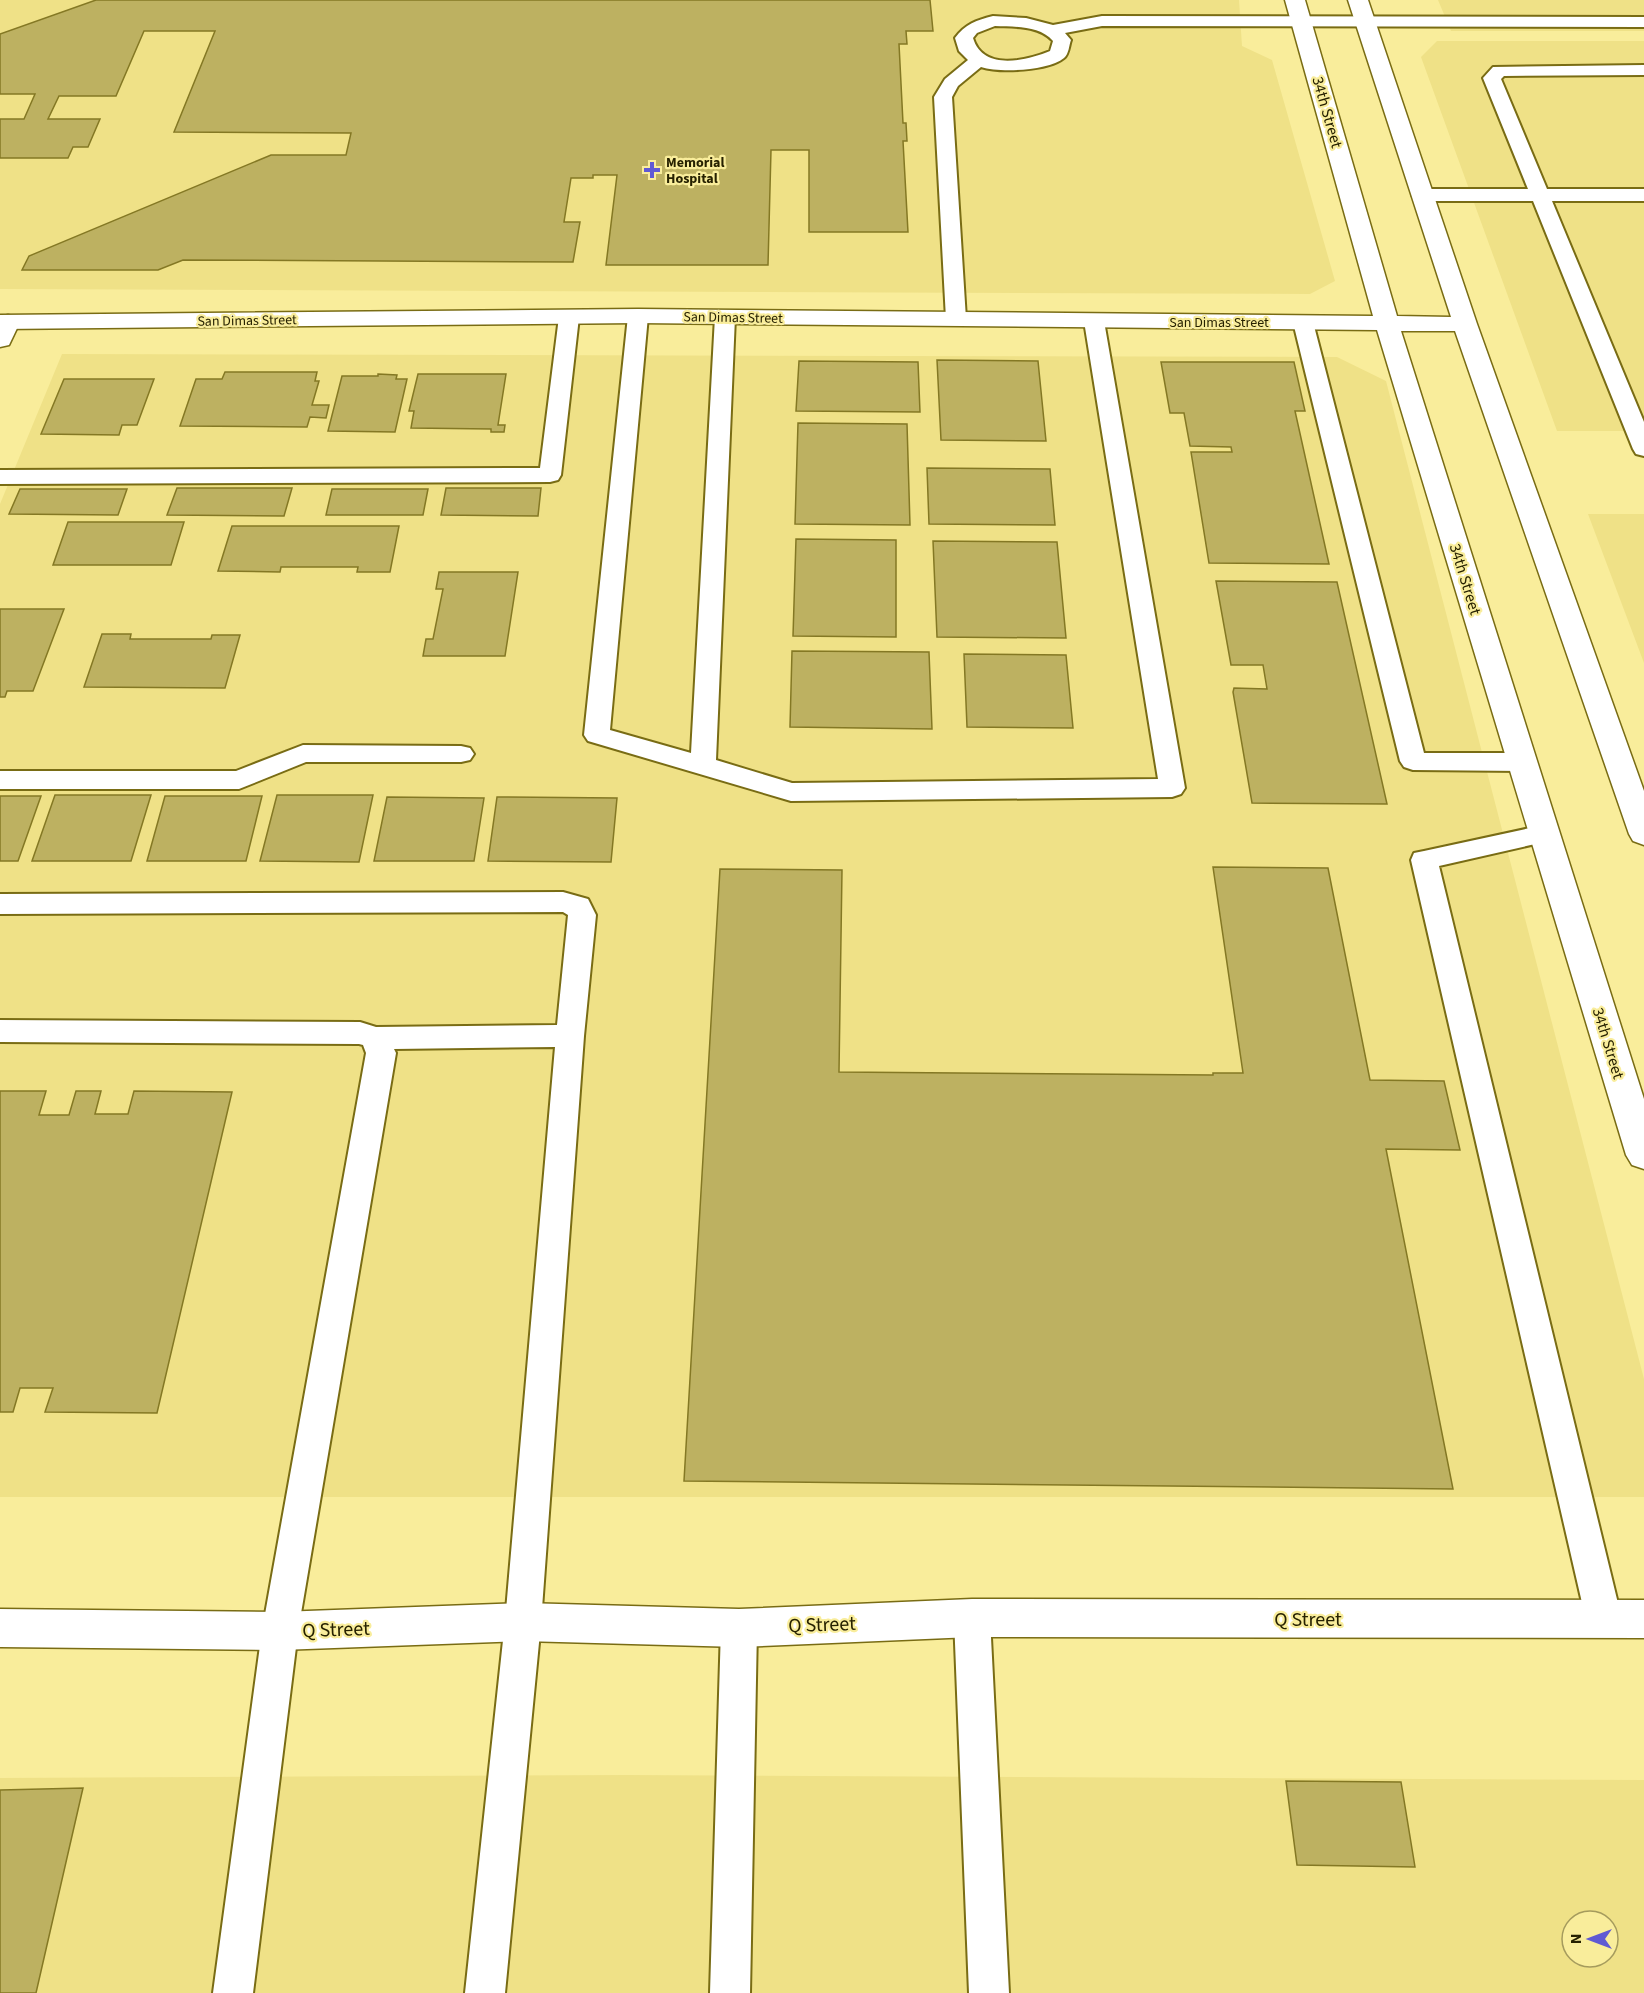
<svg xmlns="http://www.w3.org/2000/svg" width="1644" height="1993" font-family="'Source Sans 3',sans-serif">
	<rect width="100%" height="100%" fill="#f9ed9b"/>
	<!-- built -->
	<path fill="#efe187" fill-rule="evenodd" d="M0,0H1239L1242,46L1272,60L1335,281L1310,294L0,289Z
		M1438,0H1644V31H1451Z
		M1437,41H1644V431H1557L1421,57Z
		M62,354L1337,357L1386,381L1644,1379V1497H0V504Z
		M1588,514H1644V663Z
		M627,1775L1644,1780V1993H0V1778ZM1572,1921H1608V1957H1572Z"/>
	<!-- building -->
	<path fill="#bdb161" stroke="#847824" stroke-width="1.5" d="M96,0H930L933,31H906L907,44H899L903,123H906L907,141H903L908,232H809V150H771L768,265H606L617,175H593V178H571L564,222H580L573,262L183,260L158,270H22L29,256L271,155H346L351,133L174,132L215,31H144L116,96H59L48,119H100L88,147H73L68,158H0V119H24L35,94H0V34Z
		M937,360L1038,361L1046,441L941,440Z
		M799,361L918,362L920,412L796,411Z
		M1161,362H1294L1305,411H1295L1329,564L1209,563L1191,452H1232L1231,447L1190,446L1184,413H1170Z
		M225,372H317L315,381H319L312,405H329L326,418L310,417L307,427L180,426L196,379H222Z
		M378,374L397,375L396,379H407L395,432L328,431L342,376H378Z
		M418,374H506L498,425H505L504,432H491V429L411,428L414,411H409Z
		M64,379H154L137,425H122L119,435L41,434Z
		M798,423L907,424L910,525L795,524Z
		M927,468L1050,469L1055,525L929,524Z
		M177,488H292L284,516L167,515Z
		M446,488H541L538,516L441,515Z
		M20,489H127L118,515L9,514Z
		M332,489H428L423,515H326Z
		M68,522H184L171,565H53Z
		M232,526H399L390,572H357L358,567H281L280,572L218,571Z
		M796,539L896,540V637L793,636Z
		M933,541L1057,542L1066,638L937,637Z
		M439,572H518L505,656H423L426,639H433L443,589H436Z
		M1216,581L1337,582L1387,804L1252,803L1233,692L1234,688L1267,689L1263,665H1231Z
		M0,609H64L33,691H7L5,697H0Z
		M102,634H131L130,639H211L212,635H240L225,688L84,687Z
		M792,651L929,652L932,729L790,727Z
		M964,654L1066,655L1073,728L967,727Z
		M55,795H151L131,861H32Z
		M277,795H373L359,862L260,861Z
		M0,796H41L18,861H0Z
		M165,796H262L246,861H147Z
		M387,797L484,798L474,861H374Z
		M497,797L617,798L611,862L488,861Z
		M1213,867L1328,868L1370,1080L1444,1081L1460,1150L1386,1149L1453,1489L684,1481L720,869L842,870L839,1072L1213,1075V1073H1243Z
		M0,1091H46L39,1115H69L76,1091H101L95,1114H128L134,1091L232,1092L157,1413L45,1412L53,1388H20L13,1412H0Z
		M1286,1781L1401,1782L1415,1867L1297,1865Z
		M83,1788L36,1993H0V1790Z"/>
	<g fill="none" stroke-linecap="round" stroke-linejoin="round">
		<!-- service casing -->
		<g stroke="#796c14" stroke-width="4">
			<path id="service" d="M993,16L1026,18L1053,25L1102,16L1644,17V27L1102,26L1065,33L1071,40C1069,45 1069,54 1064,58C1048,71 1000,73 981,67L958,86L952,97L966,319L963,323L956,325L949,323L946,319L934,97L945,79L968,60L959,51L955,38C965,24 977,20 993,16ZM995,26C1014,27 1039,25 1053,41L1050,51C1025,61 983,71 973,38L977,33Z
				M1644,65V75L1504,76L1501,79L1547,189H1644V201H1552L1644,422V456L1636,454L1633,449L1533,201H1422L1415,199L1412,195L1415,191L1422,189H1528L1483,78L1493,67Z
				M638,310L645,312L648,316L610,730L691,753L715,317L718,313L725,311L732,313L735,317L716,760L792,783L1158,779L1084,321L1087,317L1094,315L1101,317L1104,321L1185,788L1181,794L1172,797L791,801L588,741L584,735L628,316L631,312Z
				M569,311L576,313L579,317L561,475L558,480L550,482L0,484V470L540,468L559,317L562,313Z
				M1303,316L1310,318L1313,322L1424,753H1522L1531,756L1535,762L1531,768L1522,771L1413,770L1404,767L1400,761L1293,322L1296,318Z
				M303,745L461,746L470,748L474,754L470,760L461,762H306L239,789H0V771H236Z
				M1544,825L1553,828L1557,834L1553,840L1439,866L1622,1620L1617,1632L1604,1636L1591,1632L1586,1620L1411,860L1414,853L1424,851Z
				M563,892L588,899L596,915L584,1036L541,1622L505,1993H465L505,1622L555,1047L394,1049L396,1053L298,1631L253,1993H213L262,1631L366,1053L363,1045L359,1044L0,1042V1020L360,1022L376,1027L557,1025L568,915L563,912L0,914V894Z
				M972,1602L985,1607L990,1618L1009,1993H969L954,1618L959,1607Z
				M739,1612L752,1616L757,1628L750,1993H710L721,1628L726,1616Z"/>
		</g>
		<!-- minor casing -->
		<g stroke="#796c14" stroke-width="3">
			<path id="minor" d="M8,315L17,317L20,322L9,345L0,347V317Z"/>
		</g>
		<!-- tertiary casing -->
		<g stroke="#796c14" stroke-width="3">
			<path id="tertiary" d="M1285,0H1305L1397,316L1451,317L1348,0H1368L1477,324L1644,791V845L1633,841L1629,834L1455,331H1401L1644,1099V1169L1632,1165L1626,1155L1377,330L638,323L0,329V315L638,309L1373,316Z
				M972,1599L1644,1600V1638L972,1637L739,1647L523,1641L280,1650L0,1647V1609L280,1612L523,1603L739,1609Z"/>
		</g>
		<!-- service -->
		<use href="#service" fill="#fff" fill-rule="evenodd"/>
		<!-- minor -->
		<use href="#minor" fill="#fff" fill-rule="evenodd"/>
		<!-- tertiary -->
		<use href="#tertiary" fill="#fff" fill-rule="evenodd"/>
	</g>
	<!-- markers -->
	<path fill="#605ad3" stroke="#f9ed9b" stroke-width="2" d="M649 161h6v6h6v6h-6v6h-6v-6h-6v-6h6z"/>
	<g text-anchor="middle" stroke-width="4.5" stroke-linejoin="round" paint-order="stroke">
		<!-- far-poi labels -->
		<g font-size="14" font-weight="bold" fill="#262100" stroke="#f9ed9b" text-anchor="start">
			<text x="666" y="167">Memorial<tspan x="666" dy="16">Hospital</tspan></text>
		</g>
		<!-- far-street labels -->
		<g font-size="14" fill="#262100" stroke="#f9ed9b">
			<text transform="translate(733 317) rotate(1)" y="5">San Dimas Street</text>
			<text transform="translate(247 320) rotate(-1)" y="5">San Dimas Street</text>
			<text x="1219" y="327">San Dimas Street</text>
		</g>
		<!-- street labels -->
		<g font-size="16" fill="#262100" stroke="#f9ed9b">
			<text transform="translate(1328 112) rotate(74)" y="6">34th Street</text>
			<text transform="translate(1466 579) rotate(73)" y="6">34th Street</text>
			<text transform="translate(1609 1043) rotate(73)" y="6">34th Street</text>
		</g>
		<!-- near-street labels -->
		<g font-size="20" fill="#262100" stroke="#f9ed9b">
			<text x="1308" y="1626">Q Street</text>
			<text transform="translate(822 1624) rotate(-2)" y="7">Q Street</text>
			<text transform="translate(336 1629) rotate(-2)" y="7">Q Street</text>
		</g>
	</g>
	<!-- north arrow -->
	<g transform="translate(1590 1939) rotate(270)"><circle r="28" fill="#f9ed9b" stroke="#a59b5d" stroke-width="1.5"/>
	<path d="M0-4.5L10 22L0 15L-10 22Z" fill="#605ad3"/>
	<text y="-9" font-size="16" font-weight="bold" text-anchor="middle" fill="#262100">N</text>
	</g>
</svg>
